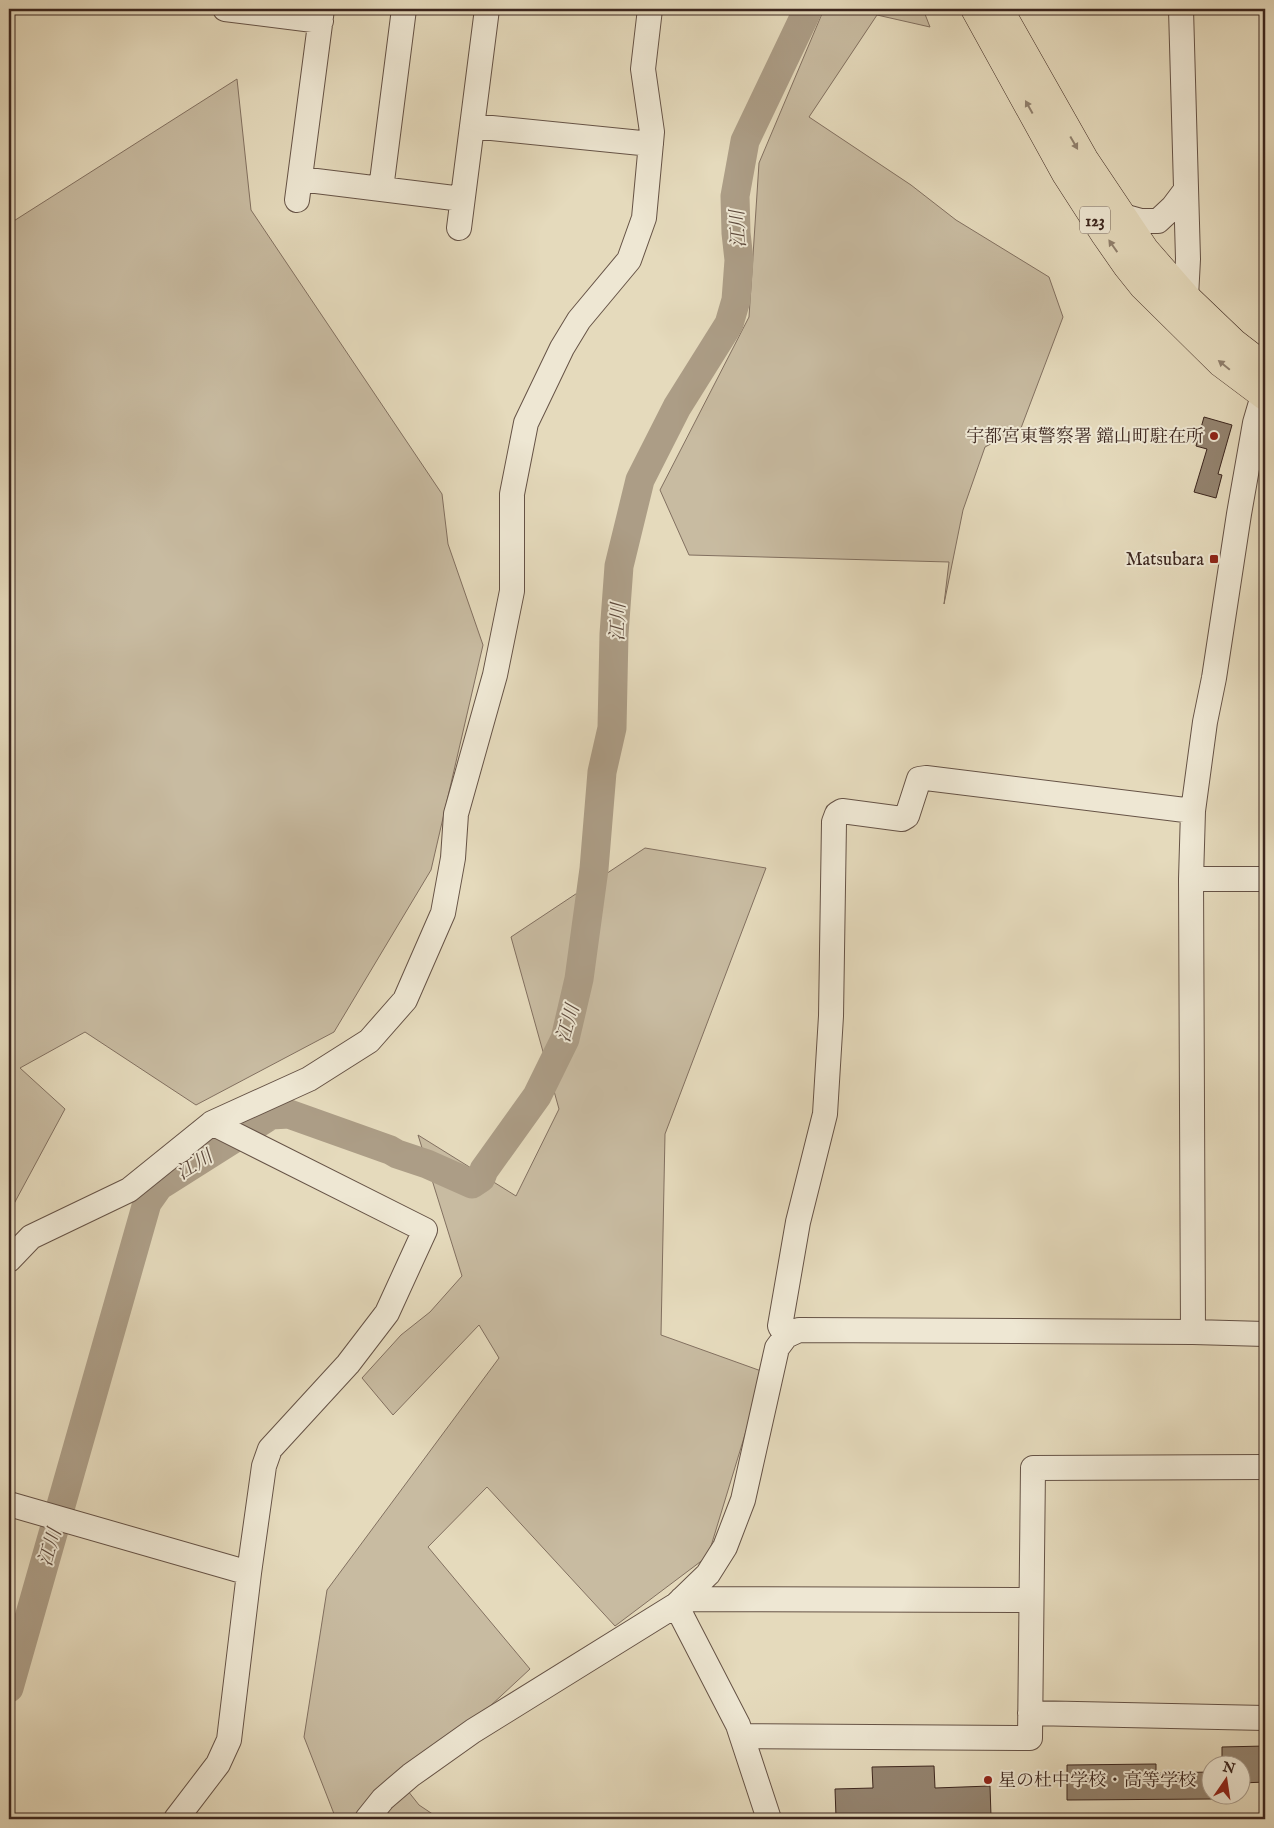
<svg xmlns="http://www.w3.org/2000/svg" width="1274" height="1828" font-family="'IM FELL English','Noto Serif JP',serif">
	<rect width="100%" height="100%" fill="#e5dabc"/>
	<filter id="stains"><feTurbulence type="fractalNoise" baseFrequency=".004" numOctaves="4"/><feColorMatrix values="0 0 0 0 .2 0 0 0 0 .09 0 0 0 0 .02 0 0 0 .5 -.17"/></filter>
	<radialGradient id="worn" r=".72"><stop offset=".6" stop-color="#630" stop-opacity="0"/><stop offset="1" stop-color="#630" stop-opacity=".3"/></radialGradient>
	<!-- green -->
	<path fill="#c8bba1" stroke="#827060" d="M824,9H923L930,27L877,15L809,117L911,185L956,220L1049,277L1063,317L1021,428L985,447L963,510L944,604L949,562L689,555L660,490L749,317L759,163Z
		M237,79L251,210L442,494L448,544L483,645L431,870L334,1032L196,1105L85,1032L20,1068L65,1109L9,1213V224Z
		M645,848L766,868L665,1134L661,1335L764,1372L708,1556L615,1626L487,1487L428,1547L530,1669L404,1786L419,1805L440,1819H336L304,1737L327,1590L499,1358L479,1325L393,1415L362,1378L401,1335L430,1312L462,1276L418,1135L516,1196L559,1109L511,937Z"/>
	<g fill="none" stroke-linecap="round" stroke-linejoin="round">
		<!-- river -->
		<path stroke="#ac9d86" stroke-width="29" d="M9,1688L147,1203L159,1186L271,1115L289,1114L390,1150L397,1154L427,1164L472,1184L481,1178L484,1170L537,1096L565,1039L579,979L594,869L602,772L612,728L614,634L619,566L640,480L677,407L729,324L736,300L739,260L736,233L735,196L745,141L808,9"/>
	</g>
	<!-- building -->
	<path fill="#948470" stroke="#3c261e" d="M1204,417L1232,425L1218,474L1222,475L1216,498L1194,492L1207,449L1196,446Z
		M1265,1746V1782L1242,1783V1766H1222V1747Z
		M1156,1764V1773L1212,1772V1799L1067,1800V1765Z
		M934,1766L935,1788L990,1786L991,1816L931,1817V1819H890V1816L836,1817L835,1789L873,1788L872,1767Z"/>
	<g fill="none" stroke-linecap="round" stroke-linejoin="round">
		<!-- minor casing -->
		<g stroke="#665346" stroke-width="26">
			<path id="minor" d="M225,9L321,21
				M472,126L651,144
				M300,179L462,199
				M381,189L404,9
				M297,200L322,9
				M1123,216L1141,221H1158L1173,207L1185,191
				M459,228L487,9
				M1177,306L1186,297L1188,259L1181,9
				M1265,389L1255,423L1239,514L1214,678L1205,722L1193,811L1191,879L1193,1332L1265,1334
				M1191,879H1265
				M9,1260L31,1237L129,1190L212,1123L309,1079L369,1041L405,1000L443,913L453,858L456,814L495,675L512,591V494L526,423L562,348L579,320L629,260L644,218L652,132L643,69L650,9
				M786,1336L780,1326L798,1222L825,1114L831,1016L834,822L837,814L842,811L902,819L907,816L919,779L926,778L1193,811
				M9,1504L249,1573
				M682,1599L1031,1600
				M676,1605L738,1725L769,1819
				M1030,1713L1265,1718
				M743,1736L1030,1738L1033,1468L1265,1467
				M176,1819L218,1764L229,1740L249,1573L264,1466L270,1449L348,1364L387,1313L425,1230L212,1123
				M367,1819L383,1799L411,1775L473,1731L676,1605L708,1574L725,1547L743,1500L777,1348L786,1336L799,1330L1193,1332"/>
		</g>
		<!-- highway casing -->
		<g stroke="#3c261e" stroke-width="29">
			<path id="highway" d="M975,9L1066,174L1104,233L1127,266L1143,286L1221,363L1265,396
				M999,9L1084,159L1145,250L1186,297L1234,343L1265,367"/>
		</g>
		<!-- minor -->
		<use href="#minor" stroke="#eee7d3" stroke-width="24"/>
		<!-- highway -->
		<use href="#highway" stroke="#e5dabc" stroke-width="28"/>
	</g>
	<!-- one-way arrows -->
	<defs><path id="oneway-solid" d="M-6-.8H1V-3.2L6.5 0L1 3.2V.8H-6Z" transform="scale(1.25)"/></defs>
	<g fill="#90806d">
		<use href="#oneway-solid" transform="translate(1029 107) rotate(-119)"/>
		<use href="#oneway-solid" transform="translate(1074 143) rotate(60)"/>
		<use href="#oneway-solid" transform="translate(1113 246) rotate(-125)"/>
		<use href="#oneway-solid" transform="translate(1224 365) rotate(-141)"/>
	</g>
	<!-- markers -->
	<g fill="#8f2418" stroke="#eee7d3" stroke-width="2">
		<circle cx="1214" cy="436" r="5"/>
		<rect x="1209" y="554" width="10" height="10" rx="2.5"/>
		<circle cx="988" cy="1780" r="5"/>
	</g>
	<g text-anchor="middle" stroke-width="4" stroke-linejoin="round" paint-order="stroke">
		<!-- shield labels -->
		<rect fill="#eee7d3" stroke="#716054" stroke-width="1" x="1080" y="206.5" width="30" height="27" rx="4"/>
		<g font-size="16" font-weight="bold" fill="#3c261e">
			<text x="1095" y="226">123</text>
		</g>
		<!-- poi labels -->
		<g font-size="18" fill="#3c261e" stroke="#eee7d3" text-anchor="end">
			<text x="1204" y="442">宇都宮東警察署 鐺山町駐在所</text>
			<text x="1204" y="565">Matsubara</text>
			<text x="998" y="1786" text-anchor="start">星の杜中学校・高等学校</text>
		</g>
		<!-- water labels -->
		<g font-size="19" font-style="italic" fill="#5e4a3d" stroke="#eee7d3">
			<text transform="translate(737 229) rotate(-93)" y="7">江川</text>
			<text transform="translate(617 622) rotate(-88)" y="7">江川</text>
			<text transform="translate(567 1023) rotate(-74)" y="7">江川</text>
			<text transform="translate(194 1164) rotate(-32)" y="7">江川</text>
			<text transform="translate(49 1547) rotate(-74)" y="7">江川</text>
		</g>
	</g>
	<!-- margin -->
	<rect width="1274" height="1828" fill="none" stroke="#e5dabc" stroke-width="30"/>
	<rect x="10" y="10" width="1254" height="1808" fill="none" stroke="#3c261e" stroke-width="2.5"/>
	<rect x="15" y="15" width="1244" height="1798" fill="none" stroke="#3c261e"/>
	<!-- north arrow -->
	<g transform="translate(1226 1780) rotate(13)"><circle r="24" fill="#eee7d3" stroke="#a79a8b"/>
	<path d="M0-4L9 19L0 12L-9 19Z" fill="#8f2418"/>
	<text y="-8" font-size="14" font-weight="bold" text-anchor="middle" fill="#3c261e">N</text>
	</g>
	<rect width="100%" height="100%" filter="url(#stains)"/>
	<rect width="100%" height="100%" fill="url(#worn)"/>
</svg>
